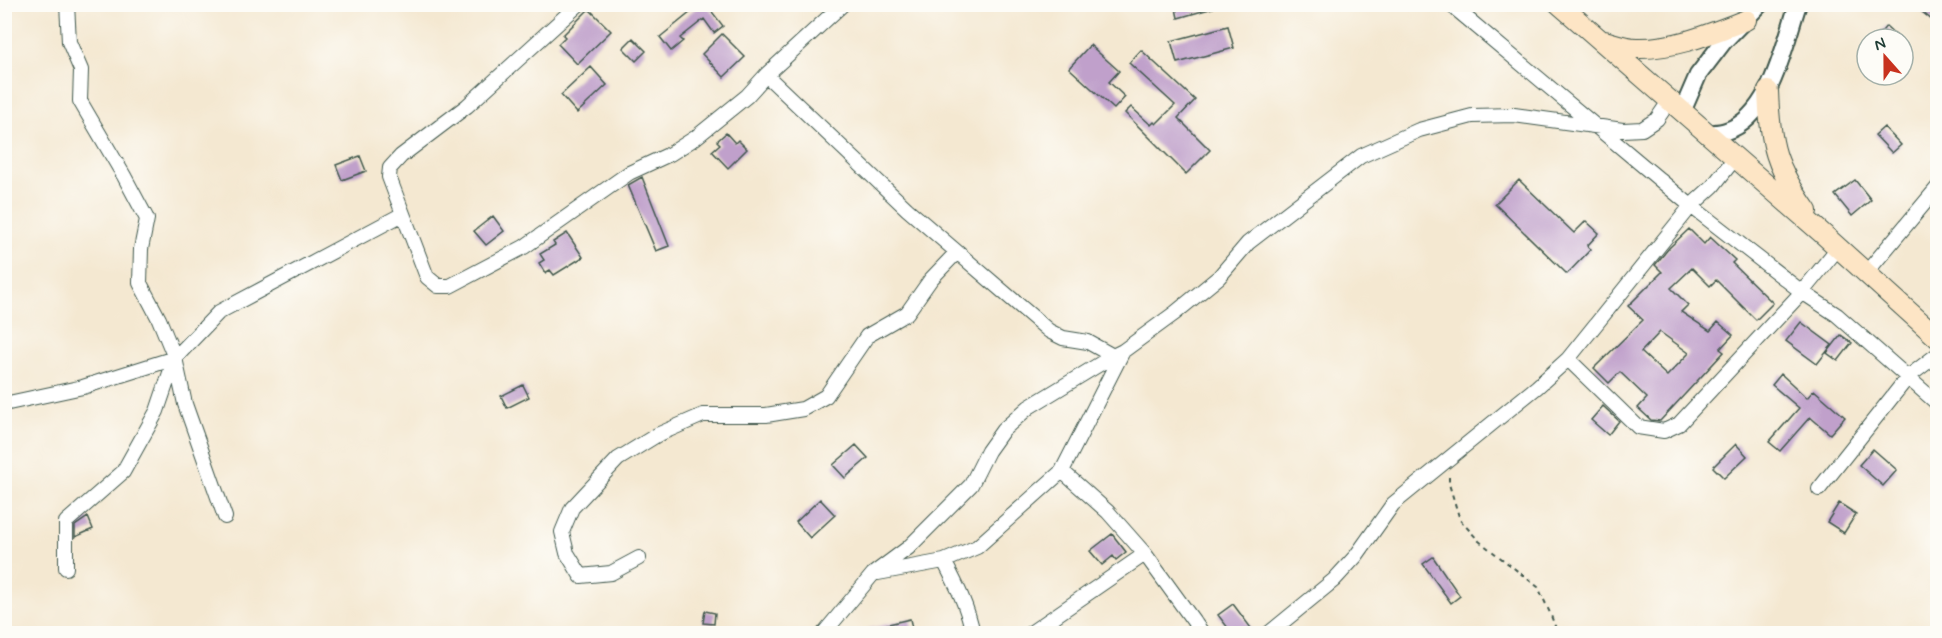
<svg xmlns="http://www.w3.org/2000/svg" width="1942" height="638" font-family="Mynerve,sans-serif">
	<rect width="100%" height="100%" fill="#fdfcf7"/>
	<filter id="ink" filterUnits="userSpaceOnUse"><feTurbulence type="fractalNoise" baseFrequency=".0167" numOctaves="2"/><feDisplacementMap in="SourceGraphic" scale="12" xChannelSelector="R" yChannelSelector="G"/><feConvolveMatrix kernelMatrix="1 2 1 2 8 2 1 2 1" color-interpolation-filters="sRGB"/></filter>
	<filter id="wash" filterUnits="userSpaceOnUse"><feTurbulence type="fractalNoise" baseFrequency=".008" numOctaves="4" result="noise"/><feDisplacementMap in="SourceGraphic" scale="24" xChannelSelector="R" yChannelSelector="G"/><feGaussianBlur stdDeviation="1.35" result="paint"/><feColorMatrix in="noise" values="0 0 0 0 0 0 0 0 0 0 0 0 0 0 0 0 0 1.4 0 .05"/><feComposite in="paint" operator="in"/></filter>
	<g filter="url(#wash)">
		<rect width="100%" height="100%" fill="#f4e8d1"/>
		<g id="blocks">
			<!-- building -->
			<path fill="#c0a0cb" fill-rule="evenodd" d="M701,4H706L723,26L714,33L704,19L680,38L683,41L671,51L660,37Z
				M1175,4H1212L1213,8L1178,18Z
				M1926,4H1938V25L1921,11Z
				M589,9L611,31L577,64L558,44L565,37L563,35Z
				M1228,26L1234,48L1177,63L1171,41Z
				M1886,26L1900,39H1876Z
				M722,34L745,57L724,77L702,54Z
				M633,38L646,51L636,61L623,48Z
				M1090,45L1119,71L1109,82L1125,97L1114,109L1069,68Z
				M1141,50L1195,100L1178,118L1210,150L1186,174L1125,113L1131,107L1151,125L1154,122L1156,124L1175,105L1129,63Z
				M591,67L607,85L577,113L561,95Z
				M1884,127L1901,145L1892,153L1875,135Z
				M726,133L735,143L738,140L747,149L728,168L712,151L720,144L717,141Z
				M360,156L366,171L342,180L336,165Z
				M642,177L669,246L656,251L628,185Z
				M1519,180L1574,233L1586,221L1599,233L1587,246L1591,249L1567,274L1495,204Z
				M1855,180L1871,200L1852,216L1835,195Z
				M493,216L504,231L486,245L474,231Z
				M1689,229L1704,244L1710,237L1735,260L1732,263L1773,303L1756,320L1716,280L1710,286L1692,268L1671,288L1688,305L1681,312L1710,331L1718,322L1733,335L1720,349L1724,352L1660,421L1651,420L1638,408L1647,398L1620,372L1609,383L1594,368L1643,320L1628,306L1662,272L1655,265L1669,248ZM1660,332L1689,353L1667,376L1641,352Z
				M567,233L583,257L554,275L550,270L545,273L539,263L544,260L540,254L555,245L553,242Z
				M1801,322L1832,345L1817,364L1786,341Z
				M1841,335L1852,343L1838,361L1827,353Z
				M1781,374L1807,398L1814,390L1845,417L1830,434L1810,417L1780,451L1769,442L1799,408L1772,385Z
				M523,385L529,397L507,408L501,396Z
				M1603,406L1619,421L1608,435L1591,420Z
				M1736,444L1747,456L1724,478L1713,467Z
				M856,445L868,458L845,478L833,465Z
				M1873,449L1897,470L1883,486L1859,465Z
				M820,499L835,515L810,538L796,522Z
				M1839,503L1856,514L1844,533L1827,522Z
				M88,517L93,529L75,537V526Z
				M1112,534L1126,552L1116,560L1113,556L1102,565L1090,551Z
				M1433,557L1460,596L1451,603L1423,564Z
				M1233,604L1251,628L1244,633H1232L1218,615Z
				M705,611L715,613L714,624L703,623Z
				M910,619L913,633H867V629Z"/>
		</g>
	</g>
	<g filter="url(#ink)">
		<use href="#blocks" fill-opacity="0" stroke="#3f574c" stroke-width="1.5"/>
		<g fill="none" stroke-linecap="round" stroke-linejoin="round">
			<!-- minor casing -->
			<g stroke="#3f574c" stroke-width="16">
				<path id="minor" d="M67,4L69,42L81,70L80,101L124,176L147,219L141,249L140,283L159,319L175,358L185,404L225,517
					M579,4L467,106L401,156L390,168L389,177L427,277L438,286H450L524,247L629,173L670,154L695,138L747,96L766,75L843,4
					M1450,4L1691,206L1802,292L1837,315L1938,404
					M766,75L907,209L1049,331L1063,338L1088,342L1113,356
					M1866,273L1938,187
					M1568,359L1638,427L1664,431L1679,424L1802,292L1838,248
					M4,404L83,387L175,358L219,312L403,214
					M1062,471L1108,512L1145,554L1203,634
					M1819,489L1908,377L1938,354
					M639,558L611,573L581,576L567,553L562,532L572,508L618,459L657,435L703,415H766L803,409L826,396L867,336L907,313L931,279L957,252
					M944,561C956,584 968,607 973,634
					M66,568V522L123,472L157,411L175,358
					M878,573L944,561L977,547L1062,471L1123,351
					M823,634L873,574L908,548L971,485L988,451L1003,430L1029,407L1113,356L1123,351L1175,313L1219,277L1248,243L1361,156L1419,130L1472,116L1514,115L1623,130L1642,129L1657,119L1670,100
					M1029,634L1145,554
					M1268,634L1334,580L1356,556L1393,504L1537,387L1568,359L1691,206L1713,186L1735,158"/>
			</g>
			<!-- tertiary casing -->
			<g stroke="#3f574c" stroke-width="20">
				<path id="tertiary" d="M1682,112L1698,75L1724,41L1760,4
					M1707,134C1713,133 1720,133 1726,131C1771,117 1784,45 1798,4"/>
			</g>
			<!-- secondary casing -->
			<g stroke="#3f574c" stroke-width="22">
				<path id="secondary" d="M1559,4L1823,234L1938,338
					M1605,41C1615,44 1627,48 1637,48C1675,49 1712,33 1746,20
					M1768,91C1770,145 1775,166 1807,211"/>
			</g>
			<!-- path -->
			<path stroke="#3f574c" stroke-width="2" stroke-dasharray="4.5 4.5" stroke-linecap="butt" d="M1449,477V484L1460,520L1479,541L1538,587L1550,613L1558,634"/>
			<!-- minor -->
			<use href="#minor" stroke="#fff" stroke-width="14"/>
			<!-- tertiary -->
			<use href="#tertiary" stroke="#fff" stroke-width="16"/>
			<!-- secondary -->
			<use href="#secondary" stroke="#fde5c5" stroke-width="20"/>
		</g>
	</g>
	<!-- margin -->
	<rect width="1942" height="638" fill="none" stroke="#fdfcf7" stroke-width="24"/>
	<!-- north arrow -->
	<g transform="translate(1885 57) rotate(339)"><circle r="28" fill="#fdfcf7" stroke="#a4b0a9" stroke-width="1.5"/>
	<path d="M0-4.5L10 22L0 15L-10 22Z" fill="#c8321e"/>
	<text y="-9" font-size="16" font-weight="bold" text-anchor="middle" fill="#1f3d34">N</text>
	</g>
</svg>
